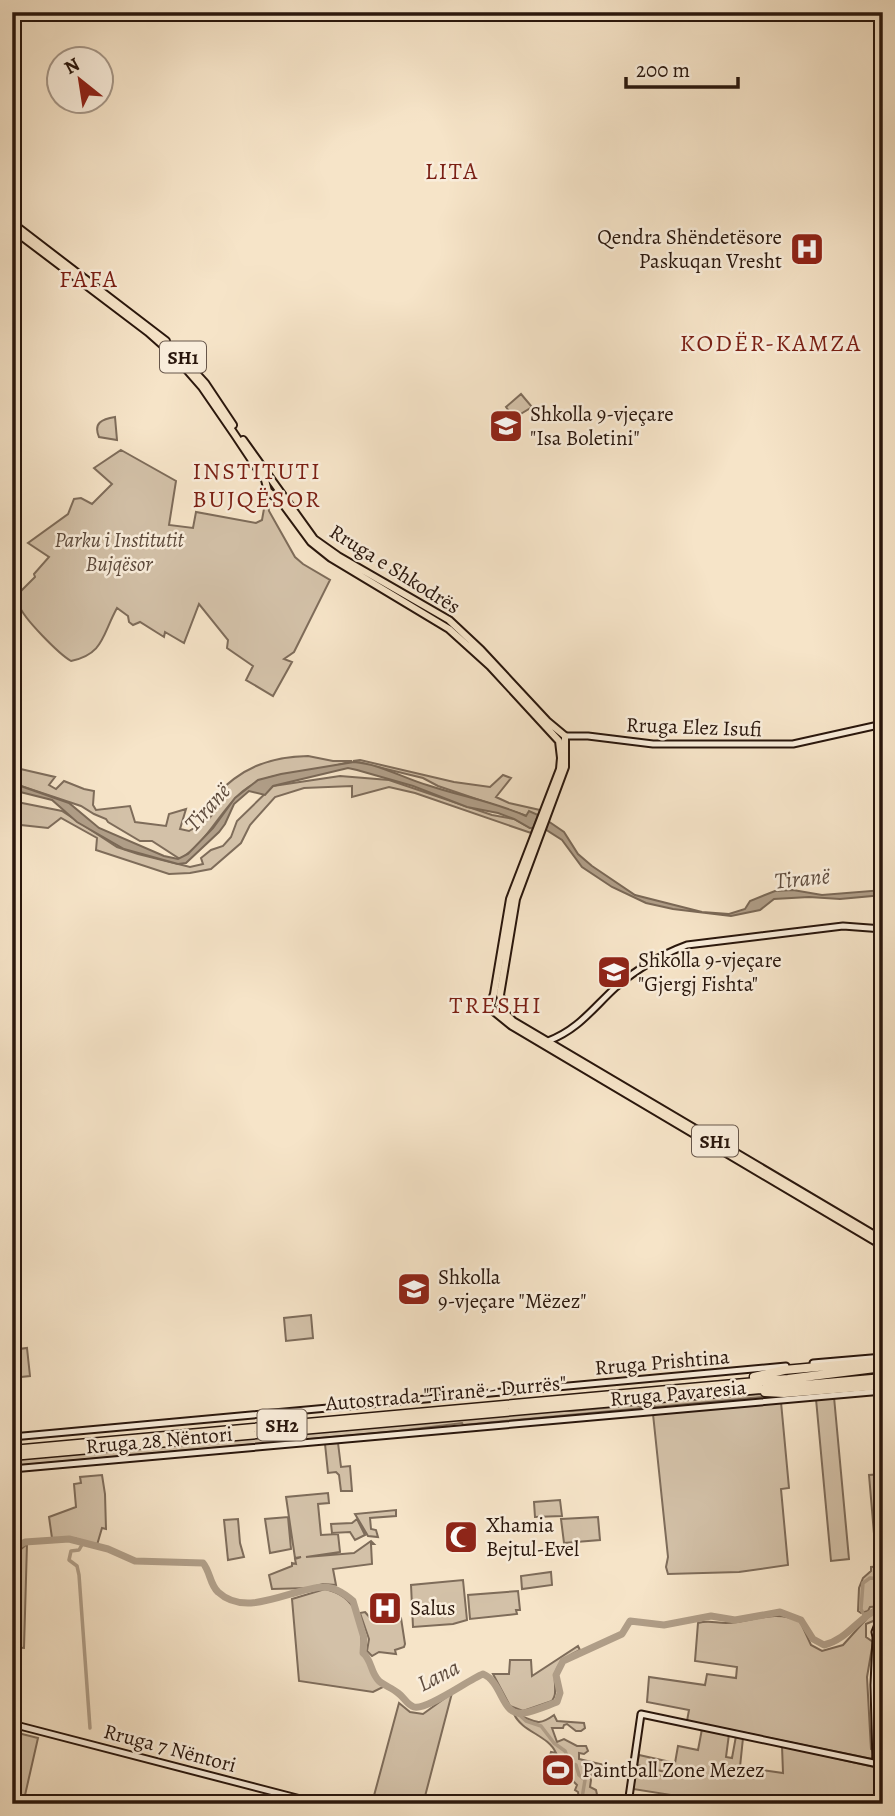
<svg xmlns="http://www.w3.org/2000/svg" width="895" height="1816" font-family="Alegreya,serif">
	<rect width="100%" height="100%" fill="#f6e4c8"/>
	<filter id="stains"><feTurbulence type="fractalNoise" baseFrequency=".00286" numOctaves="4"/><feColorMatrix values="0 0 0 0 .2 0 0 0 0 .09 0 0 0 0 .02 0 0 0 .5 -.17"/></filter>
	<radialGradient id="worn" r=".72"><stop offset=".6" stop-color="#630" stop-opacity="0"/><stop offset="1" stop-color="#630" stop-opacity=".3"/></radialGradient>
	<!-- green -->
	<path fill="#d3c1a8" stroke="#7e6c5a" stroke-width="2" d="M521,394L532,407L514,418L506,407Z
		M115,417L117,440L99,437C93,423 102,419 115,417Z
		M121,450L176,481L169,525L193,528L196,512L256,523L262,520L265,503H268L269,511L295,557L303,564L330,580L294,652L284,659L292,662L273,696L246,680L253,666L227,648L228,640L199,604L184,643L165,632L164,637L140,622L133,625L129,622L128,616L117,608C102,635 104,654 71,661C59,654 23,618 19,605C18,601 19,598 19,593L35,577L34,574L49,557L28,543L68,514L74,499L81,498L92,504L112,484L94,468Z
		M308,756L333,761H352C338,765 325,769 310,771C286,774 263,775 243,791C220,810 208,842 180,859L152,841H140L108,822L106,819L94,814L81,806L12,783V767L55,777L49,785L56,789L64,781L84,789L94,791L93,805L96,810L130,806L135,822L166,826L169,814L186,809L180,829L189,831L208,820L216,810L214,797C241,768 268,757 308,756Z
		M360,760L454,782L490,787L503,775L511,778L496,797L509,803L540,810L538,815L527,816L438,786L423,778L353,761Z
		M340,776L389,780L492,815L514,819L530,828H533L531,833L415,793L389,787L352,797V786L304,788L275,797L250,825L241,843L211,869L190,873L169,874L96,850L97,838L61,818L48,828L12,824V801L62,811L117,847L138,854L190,867L203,864L201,858L211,850L223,846L231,837L237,821L273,786Z
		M311,1315L313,1338L286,1341L284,1318Z
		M27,1348L30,1376L12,1378V1350Z
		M762,1394L773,1396L656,1407L649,1403Z
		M834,1397L849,1559L831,1561L816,1399Z
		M781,1402L789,1488L781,1489L788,1565L739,1572L668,1574L666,1567L668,1557L653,1414Z
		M637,1405L643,1408L463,1425L462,1423L399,1431L12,1466V1458L108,1452L532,1411H572Z
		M338,1443L341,1467L350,1466L352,1491H341L339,1475L336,1472L328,1473L325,1444Z
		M883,1474V1556L876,1557L869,1475Z
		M102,1475L105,1494L106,1529L102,1528L97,1545L74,1538H52L49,1517L76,1507L74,1484L81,1483L80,1477Z
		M328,1493L329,1503L318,1504L321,1535L338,1534L340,1552L306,1557L354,1553L371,1541L374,1544H371L372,1564L333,1569L336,1585L323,1584L309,1588L272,1589L269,1575L292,1566V1563L296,1564L295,1559L301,1557L295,1558L286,1497Z
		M560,1500L562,1516L535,1517L534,1502Z
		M396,1510V1516L370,1518L371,1529L376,1530L378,1537L368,1536L355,1514Z
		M288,1517L291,1549L270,1553L265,1519Z
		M598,1517L600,1540L564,1543L561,1519Z
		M238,1519L240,1543L244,1557L228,1560L224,1520Z
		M357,1519L365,1535L355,1540L350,1532L332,1533L331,1524L352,1523Z
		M27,1544L24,1648L12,1647V1557Z
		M883,1566V1606L870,1607L868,1611L861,1613L858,1611L859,1588L863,1578L871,1571V1567Z
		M551,1572L552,1585L522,1589L521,1576Z
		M463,1580L467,1620L453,1624L413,1627L411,1585Z
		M325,1589C358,1596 362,1623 362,1653C371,1662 373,1677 383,1687L373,1692L299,1681L292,1599Z
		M518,1591L520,1610H516L517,1614L470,1619L468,1595Z
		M883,1610V1617L866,1624V1637L873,1642L867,1677L871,1749L874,1750L872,1759L687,1721L689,1710L647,1702L649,1677L705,1685L707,1674L736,1678L737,1667L695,1661L698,1623C709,1620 715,1623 726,1623C754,1622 772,1609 800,1621L811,1645L822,1651L843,1645L870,1615Z
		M365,1612L371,1619L399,1616L401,1618L405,1644L404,1647L395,1650L396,1654L379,1652L372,1656L367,1651L369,1639L360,1613Z
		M578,1646L580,1650C564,1658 553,1664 555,1684C555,1692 556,1695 552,1701L523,1711L510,1706L493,1674H509L510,1660H531L532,1676Z
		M452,1693L423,1804L372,1803L399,1703L410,1712L423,1714Z
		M514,1714C533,1718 535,1729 554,1715L557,1721L584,1723L585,1728L581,1731H576L567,1724L564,1725L563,1728H552L557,1742L564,1739L577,1746H586L588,1751L584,1754L579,1753V1759L604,1765L601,1773L589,1775L591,1780L590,1787L596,1790L598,1799L612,1804H576L579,1800L578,1792L575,1790L577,1785L569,1777L567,1785L544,1778L551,1752L556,1753C548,1735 522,1732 514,1714Z
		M702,1729L729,1734L726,1757L732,1758L736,1736L743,1738L740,1767L783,1773L782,1746L883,1769V1804H683L684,1797L633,1789L636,1771L672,1778L673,1774L637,1765L639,1755L675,1763L678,1746L698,1750Z
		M18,1733L38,1738L23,1804H12V1750Z"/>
	<!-- water -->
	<path fill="#b09e88" stroke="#7a6856" stroke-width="2" d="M354,762C380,764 403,778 427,785C460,796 495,802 526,816L529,811L538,815L533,828H530L514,819L498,813L467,807L413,786L357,770L348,768L273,786L265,795L249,791L234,804L225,824L219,832L186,863L178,864L124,849L77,822L52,800L12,790V783L69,803L99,828L164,856L178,859L188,854L213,828L235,798L258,780L281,774Z
		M548,821L564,832L578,854L592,866L635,895L702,912L729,914L745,909L750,901L775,891L793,890L822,895L883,890V895L840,899L809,897L774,899L760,910L731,916L673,909L646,903L612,887L582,867L562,840L545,829Z"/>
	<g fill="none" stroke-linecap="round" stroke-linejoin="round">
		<!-- canal -->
		<path stroke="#b09e88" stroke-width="3.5" d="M83,1543L79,1550L71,1551L69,1560L77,1566L79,1575L90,1728
			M865,1617L861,1609L863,1583L870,1578L883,1579
			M517,1713L526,1721L541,1726L554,1743L565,1751L570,1763L576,1765L579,1775L585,1780L581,1804"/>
		<!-- river -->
		<path stroke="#b09e88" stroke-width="7" d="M12,1549L25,1542L69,1539L108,1549L135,1561L203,1563C210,1571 210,1585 218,1592C247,1619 291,1588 324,1587C334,1587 345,1594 353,1601L364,1638L363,1653C372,1660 370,1672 379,1681C385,1686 392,1688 398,1693C404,1697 407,1705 414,1707C426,1711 468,1680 483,1674C503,1682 501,1717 524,1713C535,1711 546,1706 557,1702L560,1693L556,1675L563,1661L622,1634L630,1621L664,1625L711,1616L735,1620L780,1612L801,1620L813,1639L824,1645C849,1639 859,1615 883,1607"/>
		<!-- secondary casing -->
		<g stroke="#29160c" stroke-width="9">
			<path id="secondary" d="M565,736H588L653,744H793L883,724
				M548,1041C578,1030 593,1008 616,987C638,968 660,955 687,945L843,926L883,929
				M813,1363L883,1357
				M12,1437L786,1366
				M12,1469L883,1391
				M883,1623L877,1627L875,1632L876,1637L883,1641
				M12,1724L320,1804
				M877,1736L881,1765
				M876,1764L874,1685L876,1637
				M628,1804L641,1714L883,1765"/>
		</g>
		<!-- primary casing -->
		<g stroke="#29160c" stroke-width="10">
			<path id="primary" d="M12,223L166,341
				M12,229L148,332L174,355L202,387L235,435L265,480L268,491L283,504L311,542L331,558L449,629L490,666L559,741L561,758L560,769L510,899L494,994L490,1005L491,1009L512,1026L883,1246
				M174,349L205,383L233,425
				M243,440L314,539L338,556L449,620L481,650L547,721L565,736V767L516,899L500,995L503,1005L501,1009
				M501,1009L513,1021L883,1240"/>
		</g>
		<!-- highway casing -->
		<g stroke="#29160c" stroke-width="11">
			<path id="highway" d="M754,1377L784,1370L883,1361
				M765,1392L784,1393L883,1385
				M12,1450L788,1379L883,1367
				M12,1456L883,1378"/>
		</g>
		<!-- secondary -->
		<use href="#secondary" stroke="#f9eddb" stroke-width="5"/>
		<!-- primary -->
		<use href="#primary" stroke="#f6e4c8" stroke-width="6"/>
		<!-- highway -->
		<use href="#highway" stroke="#f6e4c8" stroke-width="8"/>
	</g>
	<!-- icons -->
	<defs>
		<g id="hospital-square" transform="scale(1.75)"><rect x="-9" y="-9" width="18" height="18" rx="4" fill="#8f2418" stroke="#f9eddb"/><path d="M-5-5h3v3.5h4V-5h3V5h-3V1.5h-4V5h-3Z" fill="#fff"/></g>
		<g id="school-square" transform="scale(1.75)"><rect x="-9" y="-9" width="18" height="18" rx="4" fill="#8f2418" stroke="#f9eddb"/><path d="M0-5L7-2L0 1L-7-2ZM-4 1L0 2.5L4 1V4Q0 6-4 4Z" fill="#fff"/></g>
		<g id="mosque-square" transform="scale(1.75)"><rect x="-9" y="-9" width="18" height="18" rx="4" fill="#8f2418" stroke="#f9eddb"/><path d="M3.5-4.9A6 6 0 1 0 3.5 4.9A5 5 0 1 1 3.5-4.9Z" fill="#fff"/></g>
		<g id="stadium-square" transform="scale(1.75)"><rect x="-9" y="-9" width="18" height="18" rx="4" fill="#8f2418" stroke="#f9eddb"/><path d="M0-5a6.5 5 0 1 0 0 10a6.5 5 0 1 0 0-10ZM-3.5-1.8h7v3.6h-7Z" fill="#fff"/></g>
	</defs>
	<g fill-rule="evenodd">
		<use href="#hospital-square" x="807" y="249"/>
		<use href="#school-square" x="506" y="426"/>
		<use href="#school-square" x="614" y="972"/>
		<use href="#school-square" x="414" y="1289"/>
		<use href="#mosque-square" x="461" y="1537"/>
		<use href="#hospital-square" x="385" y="1608"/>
		<use href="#stadium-square" x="558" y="1770"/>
	</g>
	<g text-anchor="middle" stroke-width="5" stroke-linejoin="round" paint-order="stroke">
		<!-- shield labels -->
		<g fill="#f9eddb" stroke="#67564a" stroke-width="2">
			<rect x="160" y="341.5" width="46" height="31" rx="5"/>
			<rect x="692" y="1125.5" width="46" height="31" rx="5"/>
			<rect x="257.5" y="1409.5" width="49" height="31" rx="5"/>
		</g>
		<g font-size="19" font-weight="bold" fill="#29160c">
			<text x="183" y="364">SH1</text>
			<text x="715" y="1148">SH1</text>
			<text x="282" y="1432">SH2</text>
		</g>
		<!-- poi labels -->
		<g font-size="21" fill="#29160c" stroke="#f9eddb" text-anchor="start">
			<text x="782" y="244" text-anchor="end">Qendra Shëndetësore<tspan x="782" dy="24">Paskuqan Vresht</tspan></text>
			<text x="530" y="421">Shkolla 9-vjeçare<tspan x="530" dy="24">"Isa Boletini"</tspan></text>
			<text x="638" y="967">Shkolla 9-vjeçare<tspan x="638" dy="24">"Gjergj Fishta"</tspan></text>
			<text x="438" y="1284">Shkolla<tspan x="438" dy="24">9-vjeçare "Mëzez"</tspan></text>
			<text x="486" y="1532">Xhamia<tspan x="486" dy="24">Bejtul-Evel</tspan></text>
			<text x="410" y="1615">Salus</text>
			<text x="582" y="1777">Paintball Zone Mezez</text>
		</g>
		<!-- park labels -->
		<g font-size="21" font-style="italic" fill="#5c493b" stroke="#f9eddb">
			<text x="119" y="547">Parku i Institutit<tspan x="119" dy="24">Bujqësor</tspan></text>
		</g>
		<!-- street labels -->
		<g font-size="21" fill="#29160c" stroke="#f9eddb">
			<text transform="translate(395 569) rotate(32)" y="7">Rruga e Shkodrës</text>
			<text transform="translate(694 727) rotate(2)" y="7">Rruga Elez Isufi</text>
			<text transform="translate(662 1362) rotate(-5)" y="7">Rruga Prishtina</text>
			<text transform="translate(446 1393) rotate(-5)" y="7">Autostrada "Tiranë - Durrës"</text>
			<text transform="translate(678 1393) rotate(-5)" y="7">Rruga Pavaresia</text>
			<text transform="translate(159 1440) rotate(-5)" y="7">Rruga 28 Nëntori</text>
			<text transform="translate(170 1748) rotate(15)" y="7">Rruga 7 Nëntori</text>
		</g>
		<!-- water labels -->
		<g font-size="23" font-style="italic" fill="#5f4c3e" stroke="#f9eddb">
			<text transform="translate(207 807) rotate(-48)" y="8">Tiranë</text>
			<text transform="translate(802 878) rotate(-6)" y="8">Tiranë</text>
			<text transform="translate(438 1675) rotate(-27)" y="8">Lana</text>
		</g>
		<!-- quarter labels -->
		<g font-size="24" letter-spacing="2" fill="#7a1f14" stroke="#f9eddb">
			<text x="452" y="179">LITA</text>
			<text x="89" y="287">FAFA</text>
			<text x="771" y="351">KODËR-KAMZA</text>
			<text x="257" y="479">INSTITUTI<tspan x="257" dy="28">BUJQËSOR</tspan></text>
			<text x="496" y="1013">TRESHI</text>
		</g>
	</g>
	<!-- margin -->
	<rect width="895" height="1816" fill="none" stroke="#f6e4c8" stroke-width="42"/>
	<rect x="14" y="14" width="867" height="1788" fill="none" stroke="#29160c" stroke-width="3.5"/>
	<rect x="21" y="21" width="853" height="1774" fill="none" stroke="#29160c" stroke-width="2"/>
	<!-- north arrow -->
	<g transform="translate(80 80) rotate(330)"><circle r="33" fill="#f9eddb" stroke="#a69788" stroke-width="2"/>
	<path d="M0-5L12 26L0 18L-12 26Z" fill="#8f2418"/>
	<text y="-10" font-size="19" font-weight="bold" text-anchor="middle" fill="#29160c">N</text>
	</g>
	<!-- scale -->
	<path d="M626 77v10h112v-10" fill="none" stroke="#29160c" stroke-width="3.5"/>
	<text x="636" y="77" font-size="21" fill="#29160c" stroke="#f9eddb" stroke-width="5" paint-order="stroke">200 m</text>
	<rect width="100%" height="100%" filter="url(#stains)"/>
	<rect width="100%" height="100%" fill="url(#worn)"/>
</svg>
